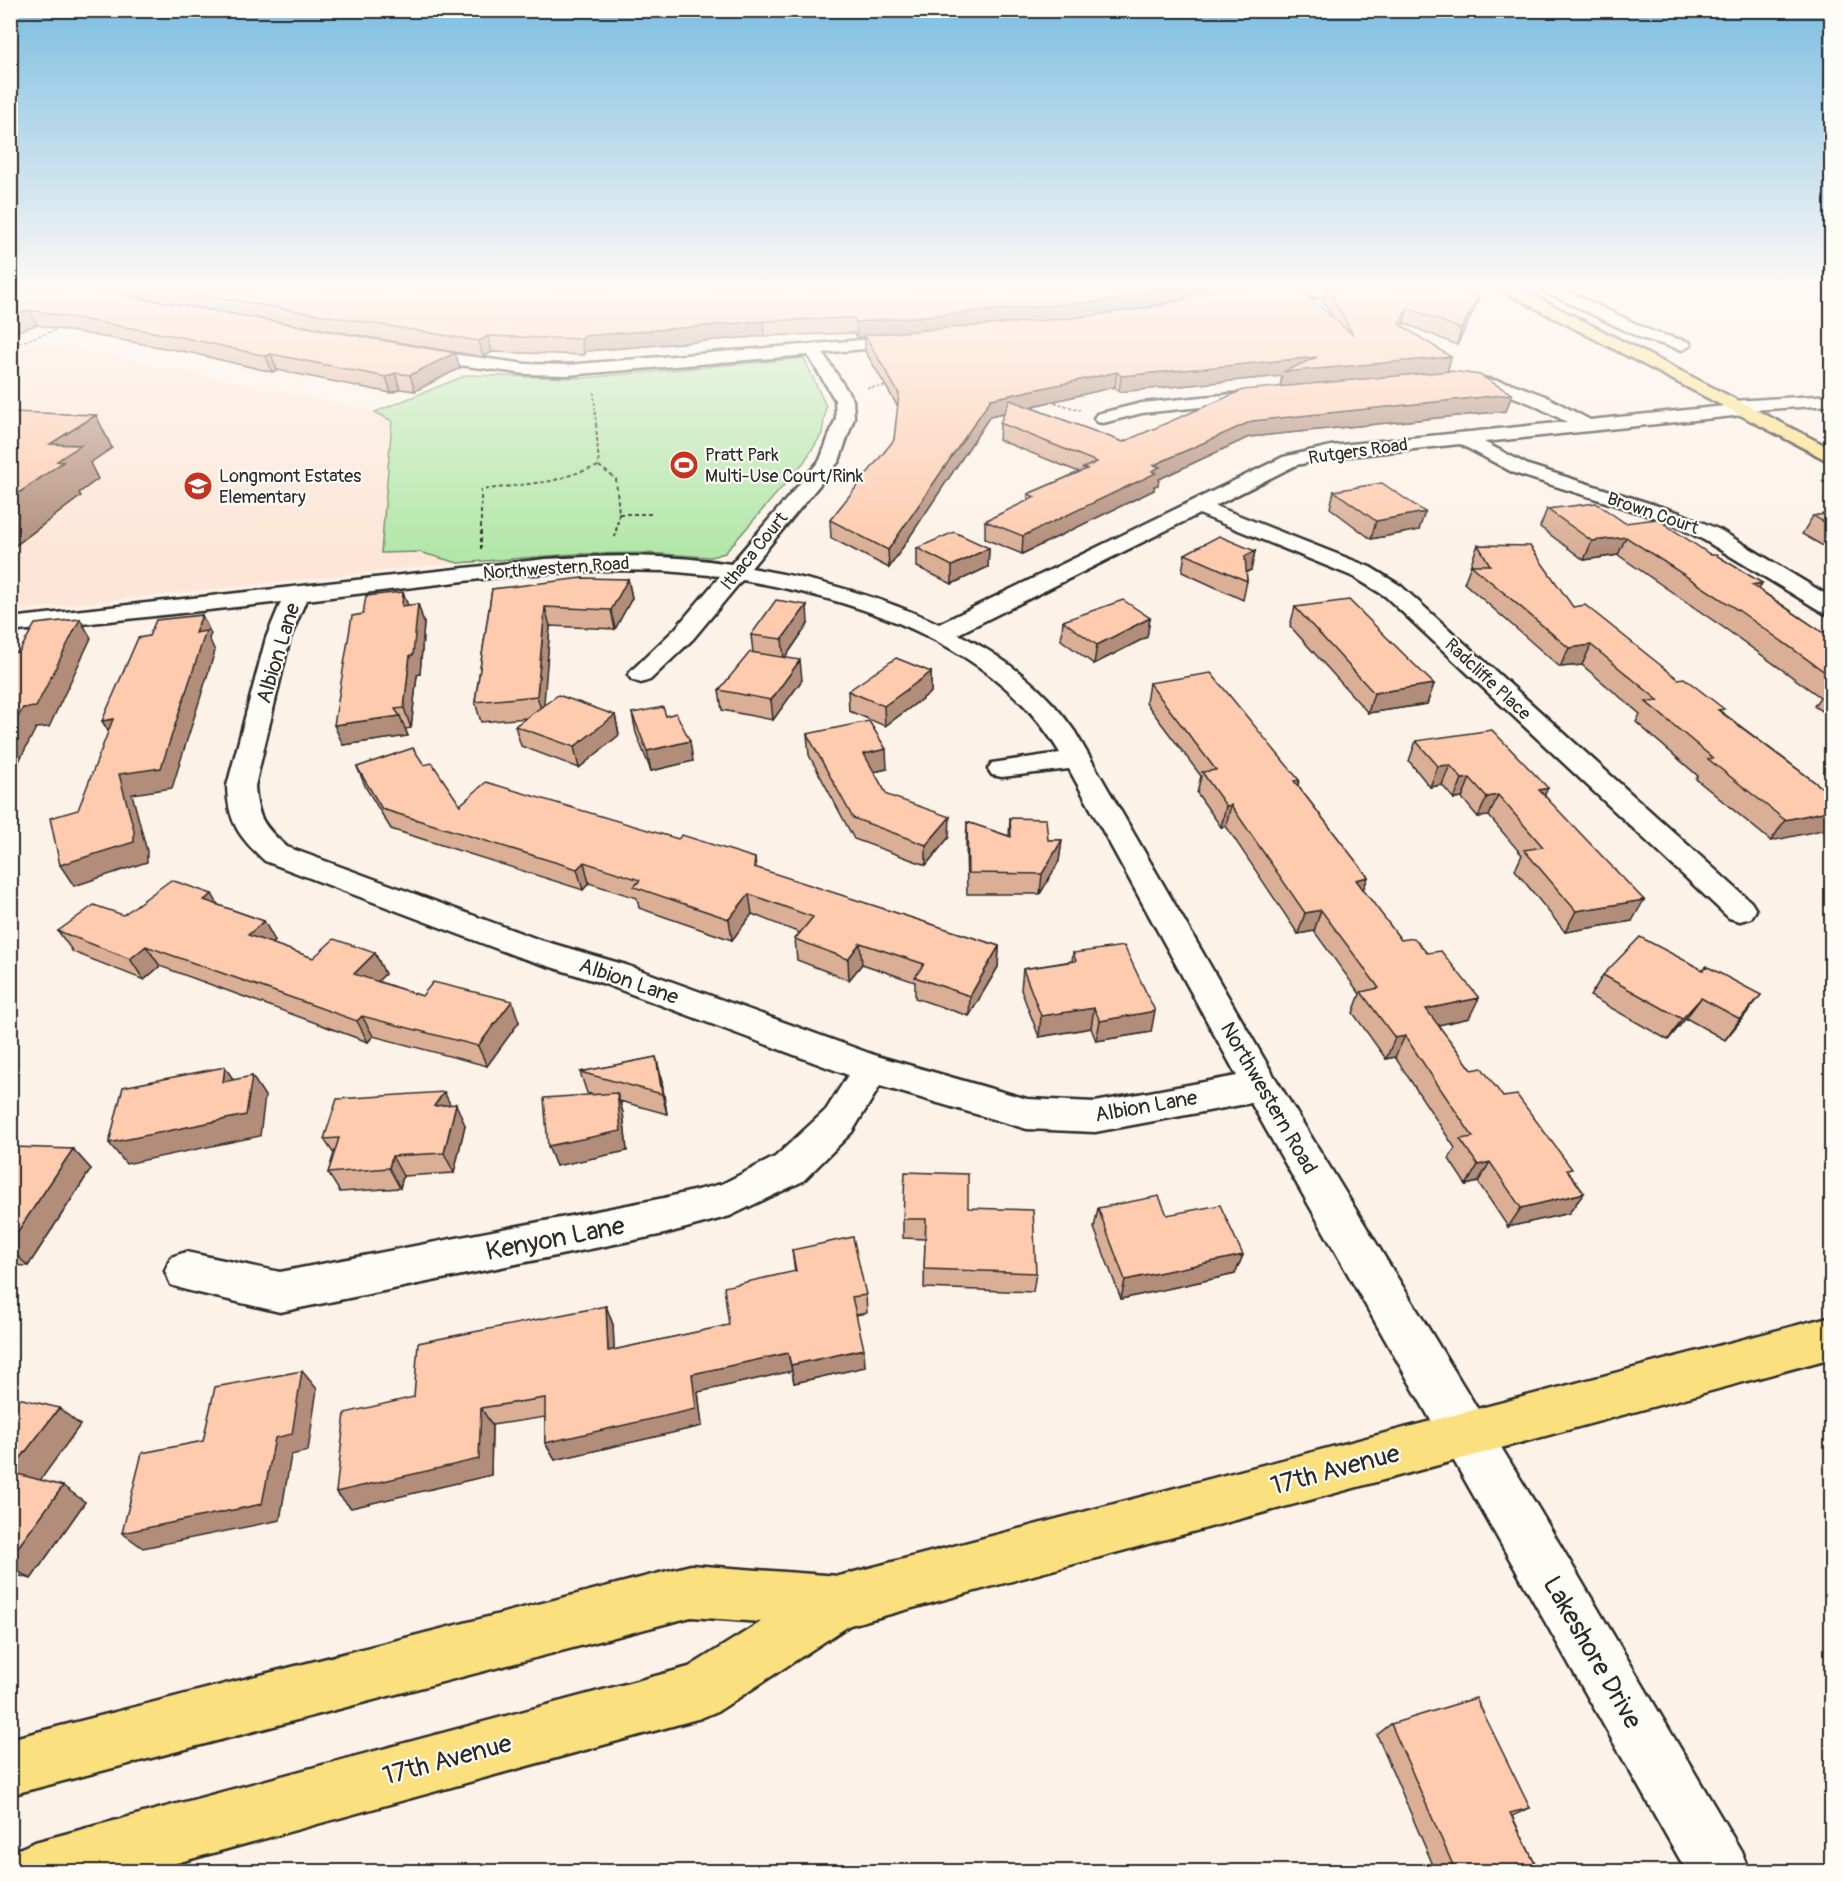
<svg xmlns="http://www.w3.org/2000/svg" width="1842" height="1882" font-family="Pangolin,sans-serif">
	<rect width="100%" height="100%" fill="#fdf2e8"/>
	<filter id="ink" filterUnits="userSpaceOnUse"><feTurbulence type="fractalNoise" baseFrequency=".0167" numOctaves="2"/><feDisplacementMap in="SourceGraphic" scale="12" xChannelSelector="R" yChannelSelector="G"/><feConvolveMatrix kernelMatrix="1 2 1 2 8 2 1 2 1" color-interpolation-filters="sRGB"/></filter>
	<g filter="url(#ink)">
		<!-- built -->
		<path fill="#fde6d7" d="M112,308L117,310L34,339L375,412L392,421L381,552H419L458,563L11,611L10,345Z"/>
		<!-- green -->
		<path fill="#b3e7a9" stroke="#6f896a" stroke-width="1.5" d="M804,358L826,406L822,434L804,462L725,553L711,557L645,553L574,554L458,563L419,552L381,553L392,421L375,412L467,375L583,378Z"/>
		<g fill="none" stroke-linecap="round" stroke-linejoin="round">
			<!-- minor casing -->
			<g stroke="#2b2b2b" stroke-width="5">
				<path id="minor" d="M1283,288C1300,288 1348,286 1359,298L1352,302L1290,292Z
					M1542,288H1561L1653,332L1689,342L1691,345L1683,350L1641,338L1544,291Z
					M909,336L915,338L917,341L915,344L823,353L853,400L854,418L839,461L751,568C816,579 880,596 939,624L1283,457L1331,446L1567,422L1532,404L1501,392L1446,384L1443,380L1446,376H1472L1513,384L1545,396L1590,420L1725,406L1728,402L1734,401L1832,395V405L1752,410L1749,414L1743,415L1484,442L1528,465L1680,513L1720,530L1832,598V615L1824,613L1704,540L1666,521L1514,473L1460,444L1331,458L1296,465L1215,506L1370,567L1401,586L1751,902L1756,910L1751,918L1740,921L1729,918L1385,596L1354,577L1199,514L958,634C1002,655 1047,690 1075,732L1274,1076L1540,1511L1741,1851L1749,1872H1687L1251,1103L1095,1132L1027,1129L880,1086L852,1132L803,1181L730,1216L664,1234L280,1312L186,1290L171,1285L165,1271L171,1257L186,1252L280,1272L664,1198L722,1184L775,1157L826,1110L848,1075L602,983L516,956L265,861C239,837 228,822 227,786L266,638L281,602L10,632V618L546,559C607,555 670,554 731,564L820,460L836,418L835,400L808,355L567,375L526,374L414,359L406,354L414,349L526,364L567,365ZM610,570L666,571L720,576L675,629L632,670L628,675L632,680L641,683L650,680L693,639L742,580C859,600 996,644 1060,753L992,763L988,769L992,775L1002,777L1069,769L1237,1076L1095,1102L1027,1099L877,1056L626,965L540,940L287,847C263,826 257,817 255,786L290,638L306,600L514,575Z
					M1263,391L1269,392L1272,396L1269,400L1142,413L1103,423L1097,422L1094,418L1097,414L1142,403Z"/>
			</g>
			<!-- major casing -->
			<g stroke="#2b2b2b" stroke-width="5">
				<path id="major" d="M1501,288H1519L1832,449V463L1503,291Z
					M1832,1316V1358L850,1625L720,1710L701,1718L144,1872H10V1860L14,1851L35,1842L689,1667L761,1622L691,1617L10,1795V1739L691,1565L839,1576Z"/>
			</g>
			<!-- path-far1 -->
			<path stroke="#2b2b2b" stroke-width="1.5" stroke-dasharray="3 2" stroke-linecap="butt" d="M1474,297L1489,304
				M10,346L61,328
				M867,388L890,386
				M594,392L596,425
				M1050,401L1080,410"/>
			<!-- path -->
			<path stroke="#2b2b2b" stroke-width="2" stroke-dasharray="4 3" stroke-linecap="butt" d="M596,424L599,466L616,479L619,514L615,537
				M1822,481L1832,486
				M619,514H651
				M481,549V490L552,481L599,466"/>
			<!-- minor -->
			<use href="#minor" fill="#fdfcf7" fill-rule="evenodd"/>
			<!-- major -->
			<use href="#major" fill="#fbe080" fill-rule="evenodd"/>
		</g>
		<!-- wall -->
		<path fill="#daaf96" stroke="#2b2b2b" stroke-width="1.5" fill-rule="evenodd" d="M10,288H1206L1177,300L1135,309L1332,317L1323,300L1326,288H1461L1479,296L1474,310L1457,345L1404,323L1402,326L1451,357L1447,372L1512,394L1506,411L1249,437L1159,479L1158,485L1154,486V490L1022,554L985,539V521L1028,501V494L1079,472L999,440L1000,423L1005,413L990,416L889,568L831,538L830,520L894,440L898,407L865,351V337H857L854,333L764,336L587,351L584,355L492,352L483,357L141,298L460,368L415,391L400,389L391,393L277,370L272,372L187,352L37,325ZM1282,376L1280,387L1123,442L1029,407L1115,387L1119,392Z
			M1334,491L1419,530L1371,539L1330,508Z
			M1547,509L1625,523L1711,555L1762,583L1759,589L1822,632L1832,631V718L1814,706L1820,697L1727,630L1618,555L1584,560L1540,527Z
			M1832,513V551L1802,534L1813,516Z
			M1478,545L1573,607L1678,679L1832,795L1771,841L1696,779L1698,776L1636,722L1640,714L1582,665L1560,667L1464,583L1471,565H1472L1471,563Z
			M917,548H989L988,567L952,584L917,567Z
			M1255,551L1251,570L1246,572L1247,581L1243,600L1182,572L1185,554Z
			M628,579L632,598L615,629L550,626L543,706L615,715L619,735L579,768L521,746L515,726L527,718L481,722L475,702L492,589Z
			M418,604L424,623L420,674L417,675L411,728L405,729L408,736L343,745L363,614Z
			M1295,607L1434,684L1427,704L1368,713L1290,626Z
			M1150,618L1147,637L1094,664L1061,640L1063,621Z
			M808,624L785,658L802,680L773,720L722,710L719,690L753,652L751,635Z
			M931,672V692L885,726L849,711L848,691Z
			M1149,683L1299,780L1298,786L1368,877L1363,890L1401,940L1469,1018L1438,1025L1472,1070L1503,1097L1569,1173L1584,1193L1569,1213L1508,1227L1478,1182L1466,1185L1449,1159L1455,1148L1395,1057L1386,1059L1353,1013L1360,994L1314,931L1298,934L1226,826L1221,827L1197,793L1201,776L1146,703Z
			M632,713L666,716L693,761L651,771L636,733Z
			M807,734L887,769L874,772L887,795L949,837L926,865L854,839L809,755Z
			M1416,741L1545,795L1632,921L1565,932L1515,870L1522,855L1489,816L1478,817L1462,798L1454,799L1442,785L1430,787L1409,761Z
			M424,765L460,805L678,839L755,858L756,868L999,946L998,967L969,1016L915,998V982L862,964L849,980L797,960L795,939L800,933L752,914L732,940L639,908L637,898L589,883L583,890L391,829L366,788L357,767Z
			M1010,818L1048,840H1062L1059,861L1040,894H967L966,843L967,822L1009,836Z
			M212,894L218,905L264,921L275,941L273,944L313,958L375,953L385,974L377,981L422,996L519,1022L487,1066L373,1036L368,1042L160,966L144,980L73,952L58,931Z
			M1073,953L1151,1032L1096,1041L1091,1028L1039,1037L1021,990L1023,969L1072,961Z
			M1703,970L1761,995L1725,1040L1686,1018L1668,1040L1590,996L1603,975Z
			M656,1057L661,1077L667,1114L620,1101L623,1113L627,1151L556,1166L548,1146L594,1095L587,1093L580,1072Z
			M444,1092L450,1105L465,1125L454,1173L403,1176L400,1188L340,1192L328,1173L334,1154L324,1139Z
			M73,1149L91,1169L28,1266L10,1265V1151Z
			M968,1208L1036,1273L1033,1292L924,1288L925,1239L903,1238V1219Z
			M1098,1208L1167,1215L1243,1255L1235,1274L1121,1299L1094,1228Z
			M792,1250L866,1295L867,1313L856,1315L865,1367L794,1383L792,1371L698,1392L702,1426L555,1460L545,1443V1417L492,1425L491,1475L351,1508L336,1492L414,1397L606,1306L613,1325L614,1350L729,1325L795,1272Z
			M10,1396L80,1425L40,1480L85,1502L31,1579L10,1573Z
			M1391,1724L1530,1808L1512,1816L1539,1872H1436L1377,1735Z"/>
		<!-- shaded-wall -->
		<path fill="#b28e7a" stroke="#2b2b2b" stroke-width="1.5" d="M1168,288H1206L1177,300L1112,315L857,337L856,322Z
			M1479,296L1474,310L1457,345L1461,329Z
			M1408,308L1404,323L1395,340L1399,324Z
			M30,310L37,325L10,334V316Z
			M763,321L764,336L587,351L584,355L581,339L584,336Z
			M488,336L492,352L483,357L479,341Z
			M455,353L460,368L415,391L410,375Z
			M271,354L277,370L272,372L266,356Z
			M1317,357H1451L1447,373L1280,388L1282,376L1119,392L1121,376Z
			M1117,372L1115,387L990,416L889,568L888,550L991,399Z
			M395,373L400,389L391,393L386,377Z
			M1512,394L1506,411L1249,437L1159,479L1158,485L1154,486V490L1022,554L1023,536L1154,465L1252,421Z
			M96,415L112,448L90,463L98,479L79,493L81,496L11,549L10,499L50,444Z
			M1425,512L1419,530L1371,539L1376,521Z
			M1626,537L1618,555L1584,560L1592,541Z
			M989,548L988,567L952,584V566Z
			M1255,551L1251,570L1241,575L1245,556Z
			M628,579L632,598L615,629L611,610Z
			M1762,583L1752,602V585Z
			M403,592L410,611L402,606Z
			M418,604L424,623L420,674L417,675L411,728L404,708L410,655Z
			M807,605L808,624L784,659L782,639Z
			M545,607L550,626L543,716L537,696Z
			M202,615L211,634L209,638L215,651L172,788L132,794L147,851V862L74,886L60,865L119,774L195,633Z
			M1150,618L1147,637L1094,664L1097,645Z
			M80,619L91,638L49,727L36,728L11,777L17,787L10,796V731L23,708Z
			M1591,645L1582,665L1560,667L1569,648Z
			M800,660L802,680L773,720L771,700Z
			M931,672V692L885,726L884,706Z
			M1434,684L1427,704L1368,713L1374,693Z
			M615,715L619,735L579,768L574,747Z
			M400,716L408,736L343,745L334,725Z
			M113,719L114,741L102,721Z
			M690,741L693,761L651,771L647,751Z
			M886,749L887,769L865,774L864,754Z
			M1450,765L1442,785L1430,787L1438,766Z
			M1470,778L1462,798L1454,799L1462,779Z
			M1548,788L1538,809L1539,790Z
			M1498,795L1489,816L1478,817L1487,797Z
			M1231,805L1226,826L1221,827L1226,806Z
			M1832,810V828L1771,841L1785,820Z
			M950,817L949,837L926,865V845Z
			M1062,840L1059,861L1040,894L1042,874Z
			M584,862L589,883L583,890L577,869Z
			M1368,877L1360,898L1356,880Z
			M212,894L224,915L204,900Z
			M749,894L752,914L732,940L729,919Z
			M1644,900L1632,921L1565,932L1576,911Z
			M1321,910L1314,931L1298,934L1305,913Z
			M264,921L275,941L259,955L248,935Z
			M860,943L862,964L849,980L848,959Z
			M146,946L160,966L144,980L130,959Z
			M999,946L998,967L969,1016L970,996Z
			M375,953L385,974L364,995L354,974Z
			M1761,995L1725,1040L1740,1019Z
			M1479,998L1469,1018L1417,1030L1426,1009Z
			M1701,998L1686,1018L1668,1040L1682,1019Z
			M512,1001L519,1022L487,1066L478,1046Z
			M1094,1008L1091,1028L1039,1037L1041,1016Z
			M1155,1011L1151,1032L1096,1041L1100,1021Z
			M362,1016L373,1036L368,1042L357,1021Z
			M1405,1036L1395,1057L1386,1059L1395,1038Z
			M656,1057L661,1077L667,1114L662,1094Z
			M225,1067L239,1088L223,1082Z
			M252,1076L265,1096L260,1136L126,1164L109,1143Z
			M444,1092L454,1112L434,1106Z
			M617,1093L623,1113L627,1151L556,1166L548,1146Z
			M456,1104L465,1125L454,1173L444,1153Z
			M73,1149L91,1169L28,1266L10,1249V1243Z
			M392,1156L403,1176L400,1188L389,1168Z
			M1490,1162L1478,1182L1466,1185L1478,1165Z
			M1584,1193L1569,1213L1508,1227L1521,1208Z
			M1243,1255L1235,1274L1121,1299L1125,1280Z
			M606,1306L613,1325L615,1369L608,1351Z
			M10,1332L14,1335L10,1344Z
			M864,1349L865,1367L794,1383L791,1365Z
			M788,1353L792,1371L698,1392L702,1426L555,1460L545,1443L692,1374Z
			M302,1371L317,1389L308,1451L291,1455L280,1520L143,1548L122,1533L275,1438Z
			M59,1408L80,1425L34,1489L10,1472Z
			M481,1408L492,1425L491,1475L351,1508L336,1492Z
			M63,1486L85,1502L31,1579L10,1567V1558Z"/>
		<!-- building -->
		<path fill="#fecbae" stroke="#2b2b2b" stroke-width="1.5" d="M10,288H82L455,353L410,375L395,373L386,377L271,354L266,356L181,337L30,310L10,316Z
			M160,288H1168L1113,300L856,322L853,318L763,321L584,336L581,339L488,336L479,341Z
			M1217,288H1298L1353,335L1328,288H1344L1355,290L1358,288H1461L1479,296L1461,329L1408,308L1399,324L1451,357L1283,372L1317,357L1121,376L1117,372L991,399L888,550L830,520L894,440L899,394L865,335L1074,318L1153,307L1188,299Z
			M1451,371L1480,375L1512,394L1252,421L1154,465L1160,467L1152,471L1156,473L1023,536L985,521L1035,497L1028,494L1087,469L1083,468L1097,462L1000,423L1010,400L1123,442L1243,390Z
			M10,412L96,415L50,444L81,445L57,461L63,462L10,499Z
			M1382,483L1425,512L1376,521L1334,491Z
			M1596,503L1625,523L1657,519L1711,555H1716L1762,583L1752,585L1822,632L1832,631V677L1738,610L1626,537L1592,541L1547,509Z
			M1832,513V526L1813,516Z
			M954,532L989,548L952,566L917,548Z
			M1219,536L1255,551L1245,556L1247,581L1185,554Z
			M1478,545L1530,546L1573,607L1585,605L1678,679L1684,678L1724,709L1718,710L1832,795V810L1785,820L1708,759L1713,758L1646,702L1659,701L1591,645L1569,648L1471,565H1490Z
			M582,578L628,579L611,610L545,607L537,696L475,702L492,589Z
			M403,592L402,606L418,604L413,655H410L404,708L395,709L400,716L334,725L352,616L363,614L366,596Z
			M776,600L807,605L782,639L751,635Z
			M1123,600L1150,618L1097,645L1063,621Z
			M1349,600L1434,684L1374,693L1295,607Z
			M202,615L195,633L206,631L161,768L119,774L134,830V842L60,865L50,818L78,810L113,719L102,721L138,638L149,636L156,620Z
			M80,619L36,707L23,708L10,731V653L19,652L35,624Z
			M750,652L800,660L771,700L719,690Z
			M896,658L931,672L884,706L848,691Z
			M1211,673L1299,780L1294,781L1368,877L1356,880L1401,940L1414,938L1427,953L1441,951L1479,998L1426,1009L1472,1070L1482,1068L1503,1097L1517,1095L1572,1169L1567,1170L1584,1193L1521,1208L1490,1162L1478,1165L1460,1139L1473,1137L1405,1036L1395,1038L1361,992L1379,988L1321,910L1305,913L1231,805L1226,806L1202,772L1216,770L1149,683Z
			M558,695L615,715L574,747L515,726Z
			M663,707L666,716L676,713L690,741L647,751L632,713Z
			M869,721L886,749L864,754L887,795L950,817L926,845L853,818L807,734Z
			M1492,730L1548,788L1539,790L1644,900L1576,911L1524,850L1543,847L1498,795L1487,797L1470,778L1462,779L1450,765L1438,766L1416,741Z
			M413,748L424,765L432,763L460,805L486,782L678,839L682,835L755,858L754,867L999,946L970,996L915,977L924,964L860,943L848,959L795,939L813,917L749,894L729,919L634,887L640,880L584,862L577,869L382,809L357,767Z
			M1010,818L1046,819L1048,840H1062L1042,874L968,873L967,822L1011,837Z
			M171,880L212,894L204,900L264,921L248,935L313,958L334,939L375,953L354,974L422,996L433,982L512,1001L478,1046L362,1016L357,1021L146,946L130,959L58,931L94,905L123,915Z
			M1640,937L1703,970L1706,966L1761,995L1740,1019L1701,998L1682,1019L1603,975Z
			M1124,946L1155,1011L1100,1021L1094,1008L1041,1016L1023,969L1076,961L1073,953Z
			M656,1057L662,1094L580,1072Z
			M225,1067L223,1082L252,1076L246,1115L109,1143L123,1087Z
			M444,1092L434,1106L456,1104L444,1153L392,1156L389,1168L328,1173L339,1138L324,1139L337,1099Z
			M617,1093L621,1131L548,1146L544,1098Z
			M14,1147L73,1149L10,1243V1151Z
			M905,1172L968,1174V1208L1033,1210L1036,1273L924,1269L926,1219H903Z
			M1159,1196L1167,1215L1220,1205L1243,1255L1125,1280L1098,1208Z
			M853,1237L866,1295L852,1297L864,1349L791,1365L788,1353L692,1374L696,1409L545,1443V1398L481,1408L479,1459L336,1492L345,1413L414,1397L418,1343L606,1306L608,1351L729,1325L724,1287L796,1271L792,1250Z
			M302,1371L292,1434L275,1438L262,1504L122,1533L142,1453L203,1441L215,1387Z
			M10,1396L59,1408L10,1472Z
			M10,1472L63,1486L10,1558Z
			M1476,1698L1530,1808L1510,1813L1539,1872H1456L1391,1724Z"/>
	</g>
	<!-- sky -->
	<linearGradient id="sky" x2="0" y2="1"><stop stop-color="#7dbee2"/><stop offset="0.52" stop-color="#fef9f5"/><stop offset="1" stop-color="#fef9f5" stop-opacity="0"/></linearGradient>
	<rect width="1842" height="551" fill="url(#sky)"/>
	<!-- icons -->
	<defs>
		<g id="stadium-disc" transform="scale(1.5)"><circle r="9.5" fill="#c8321e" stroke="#fdfcf7"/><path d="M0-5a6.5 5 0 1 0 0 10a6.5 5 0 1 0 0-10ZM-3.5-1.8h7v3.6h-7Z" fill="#fff"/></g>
		<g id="school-disc" transform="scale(1.5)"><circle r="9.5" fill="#c8321e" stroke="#fdfcf7"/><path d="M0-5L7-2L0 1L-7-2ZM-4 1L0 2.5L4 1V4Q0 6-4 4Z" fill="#fff"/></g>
	</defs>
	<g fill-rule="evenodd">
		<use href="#stadium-disc" x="684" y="465"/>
		<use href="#school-disc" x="198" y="486"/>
	</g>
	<g text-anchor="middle" stroke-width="4.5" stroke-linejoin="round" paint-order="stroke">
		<!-- far-street labels -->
		<g font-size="18" fill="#2b2b2b" stroke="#fdfcf7">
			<text transform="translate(1358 451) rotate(-8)" y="6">Rutgers Road</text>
			<text transform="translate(1653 513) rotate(19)" y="6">Brown Court</text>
			<text transform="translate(754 551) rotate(-51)" y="6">Ithaca Court</text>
			<text transform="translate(556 568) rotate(-4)" y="6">Northwestern Road</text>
			<text transform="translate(1488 679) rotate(43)" y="6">Radcliffe Place</text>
		</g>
		<!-- far-poi labels -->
		<g font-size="18" fill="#2b2b2b" stroke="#fdfcf7" text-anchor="start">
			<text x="705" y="461">Pratt Park<tspan x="705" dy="21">Multi-Use Court/Rink</tspan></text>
			<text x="219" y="482">Longmont Estates<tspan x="219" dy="21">Elementary</tspan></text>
		</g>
		<!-- street labels -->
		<g font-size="21" fill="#2b2b2b" stroke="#fdfcf7">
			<text transform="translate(278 653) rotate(-73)" y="7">Albion Lane</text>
			<text transform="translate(629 981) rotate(19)" y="7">Albion Lane</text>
			<text transform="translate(1269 1098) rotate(60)" y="7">Northwestern Road</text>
			<text transform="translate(1146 1106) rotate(-10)" y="7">Albion Lane</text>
		</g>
		<!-- near-street labels -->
		<g font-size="26" fill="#2b2b2b" stroke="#fdfcf7">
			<text transform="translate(555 1238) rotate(-11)" y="9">Kenyon Lane</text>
			<text transform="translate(1335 1469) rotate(-15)" y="9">17th Avenue</text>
			<text transform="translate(1593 1652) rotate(60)" y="9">Lakeshore Drive</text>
			<text transform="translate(447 1759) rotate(-15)" y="9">17th Avenue</text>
		</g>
	</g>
	<!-- margin -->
	<rect width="1842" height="1882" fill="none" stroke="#fdfcf7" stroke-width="36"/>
	<rect x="18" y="18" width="1806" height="1846" fill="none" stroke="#2b2b2b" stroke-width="2" filter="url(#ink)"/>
</svg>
